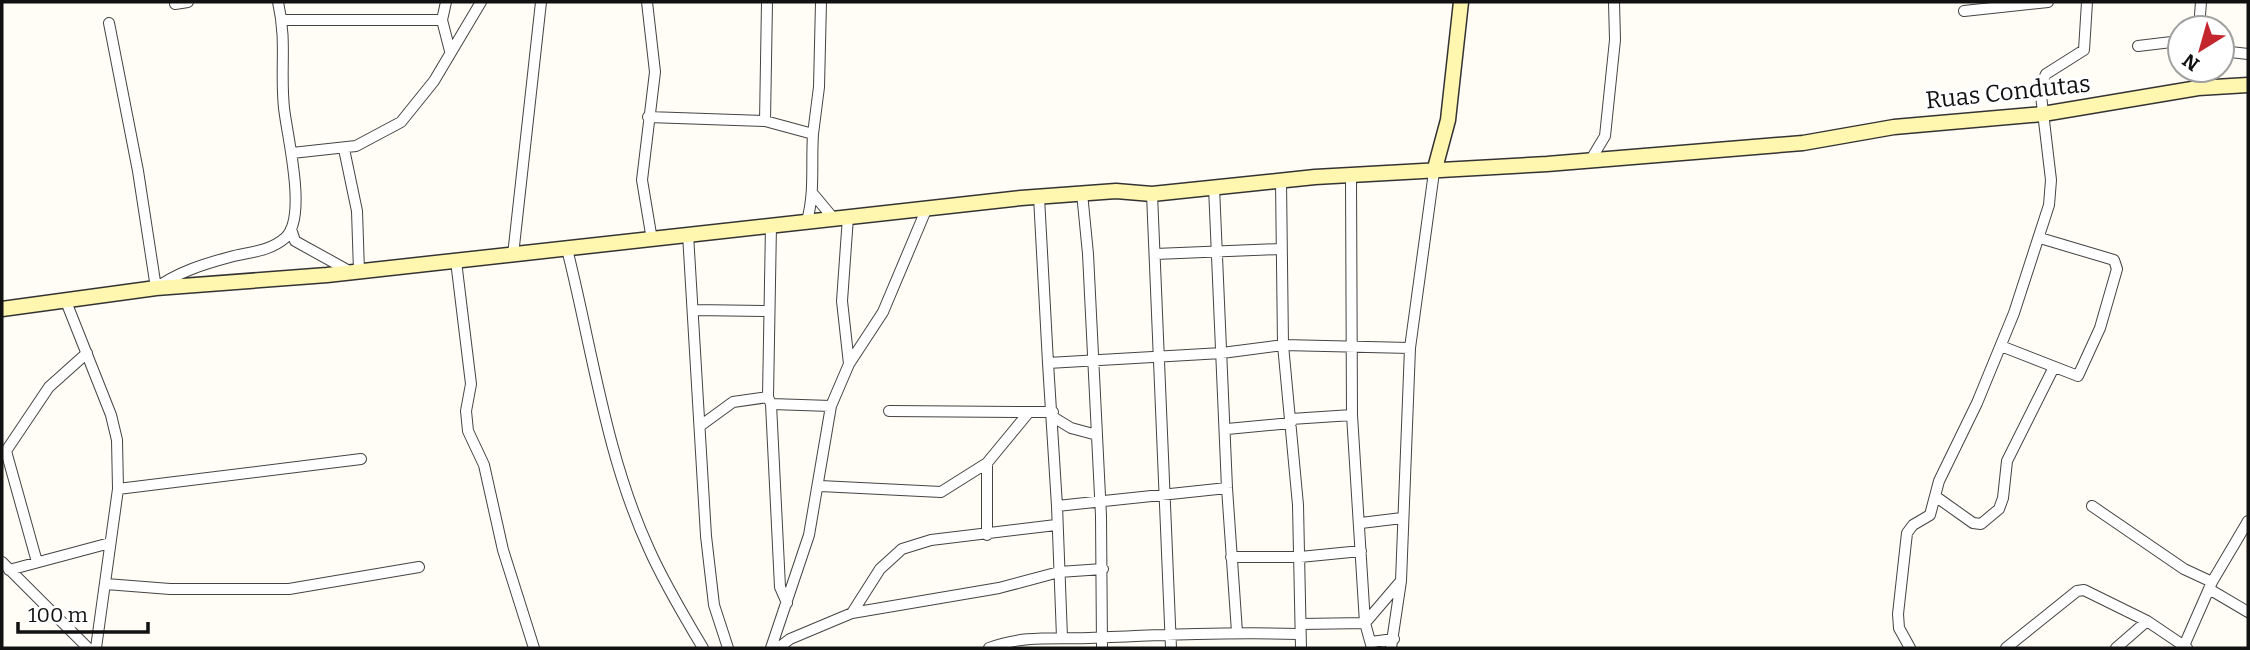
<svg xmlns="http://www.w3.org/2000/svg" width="2250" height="650" font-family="Bitter,serif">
	<rect width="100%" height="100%" fill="#fffdf5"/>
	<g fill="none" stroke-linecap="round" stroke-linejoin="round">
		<!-- street casing -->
		<g stroke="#444" stroke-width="12">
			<path id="street" d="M446,2L442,20L450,51
				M647,2L655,72L642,180L652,240
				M767,2L765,121L813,134C811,164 815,192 807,221
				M175,4L188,2
				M1964,11L2048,2
				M282,20H442
				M109,23L138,171L156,288C178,272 204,264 230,257C248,252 269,252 285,238C308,218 287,136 284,108C280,70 287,41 278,2
				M2199,28L2201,2
				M2138,46L2180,41
				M2222,51L2248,54
				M2198,88V70
				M648,117L765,121
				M813,134L819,87L821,2
				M344,149L357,211L359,271
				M292,153L356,146L401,122L434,81L481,2
				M1590,161L1605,136L1615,40L1614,2
				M1351,177L1352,415L1365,623L1372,648
				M1281,181L1283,345L1298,505L1301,648
				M1214,187L1227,488L1237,632
				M1082,193L1088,254L1101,516L1102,648
				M1152,194L1171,648
				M814,195L834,219
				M1039,197L1048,363L1222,353L1283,345L1410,348
				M848,217L842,301L849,364
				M771,225L768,397L771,404L780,587L787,603
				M291,229L295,241L351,272
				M688,234L706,536L714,605L728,648
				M567,249C592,348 606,456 649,549C664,583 684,616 703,648
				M1155,254L1281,249
				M513,255L541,2
				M456,261L471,384L466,411L468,431L484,465L503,550L534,648
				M65,299L111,415L117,440L118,489L96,648
				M694,310L769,311
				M2001,346L2078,376L2100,328L2117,269L2114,260L2040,238
				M1048,363L1057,506
				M771,404L831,406
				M889,411L1029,412
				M1053,417L1071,428L1097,435
				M1291,419L1352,415
				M700,426L733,402L768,397
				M1227,429L1291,423
				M820,486L941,492L987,463
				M118,489L361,459
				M1935,496L1973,523L1981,524L1999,509L2003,498L2007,461L2054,367
				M2092,506L2184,569L2212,582
				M1361,523L1402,518
				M987,535V463L1029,412H1053
				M1231,557H1300L1361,551
				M2,562L88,648
				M37,562L6,451L49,387L87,353
				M9,570L110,543
				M106,584L170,589H289L419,567
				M2209,589L2248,612
				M852,613L880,569L902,549L931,540L1056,525
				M1301,624L1365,623L1400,582
				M1062,637L1057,506L1227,488
				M1371,642L1394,639
				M771,648L809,535L831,406L849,364L883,312L926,210
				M778,648L790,639L852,613L999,588L1059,572L1103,569
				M989,648C1023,635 1054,639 1089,638C1160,635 1228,632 1299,634
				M1391,648L1401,581L1410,348L1434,172
				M1910,648L1899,628L1898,614L1907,533L1913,525L1930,515L1939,481L1977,403L2014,313L2049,205L2051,180L2040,87L2046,74L2084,50L2087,2
				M2006,648L2077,591L2084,590L2147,621L2187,648
				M2116,648L2147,621
				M2183,648L2212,582L2248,521"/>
		</g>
		<!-- secondary casing -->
		<g stroke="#333" stroke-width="17">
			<path id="secondary" d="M1434,172L1448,120L1461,2
				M2,309L156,288L327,275L1021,198L1116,191L1152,194L1315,177L1547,164L1803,143L1894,127L2043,114L2198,88L2248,85"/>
		</g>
		<!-- street -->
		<use href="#street" stroke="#fff" stroke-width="10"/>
		<!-- secondary -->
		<use href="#secondary" stroke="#fff6b0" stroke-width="14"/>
	</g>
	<g text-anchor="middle" stroke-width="7" stroke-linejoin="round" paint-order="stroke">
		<!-- street labels -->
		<g font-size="24" fill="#111" stroke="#fff">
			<text transform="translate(2008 92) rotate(-6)" y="8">Ruas Condutas</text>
		</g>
	</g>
	<!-- border -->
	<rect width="2250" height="650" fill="none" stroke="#111111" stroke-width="7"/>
	<!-- north arrow -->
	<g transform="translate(2201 49) rotate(217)"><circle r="33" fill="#ffffff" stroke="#a0a0a0" stroke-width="2"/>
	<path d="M0-5L12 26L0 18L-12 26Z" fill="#c4262e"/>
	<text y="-10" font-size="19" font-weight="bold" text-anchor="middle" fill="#111111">N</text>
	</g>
	<!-- scale -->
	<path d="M18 622v10h130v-10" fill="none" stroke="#111111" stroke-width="3.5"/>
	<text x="28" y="622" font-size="21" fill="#111111" stroke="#ffffff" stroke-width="5" paint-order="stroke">100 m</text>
</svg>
